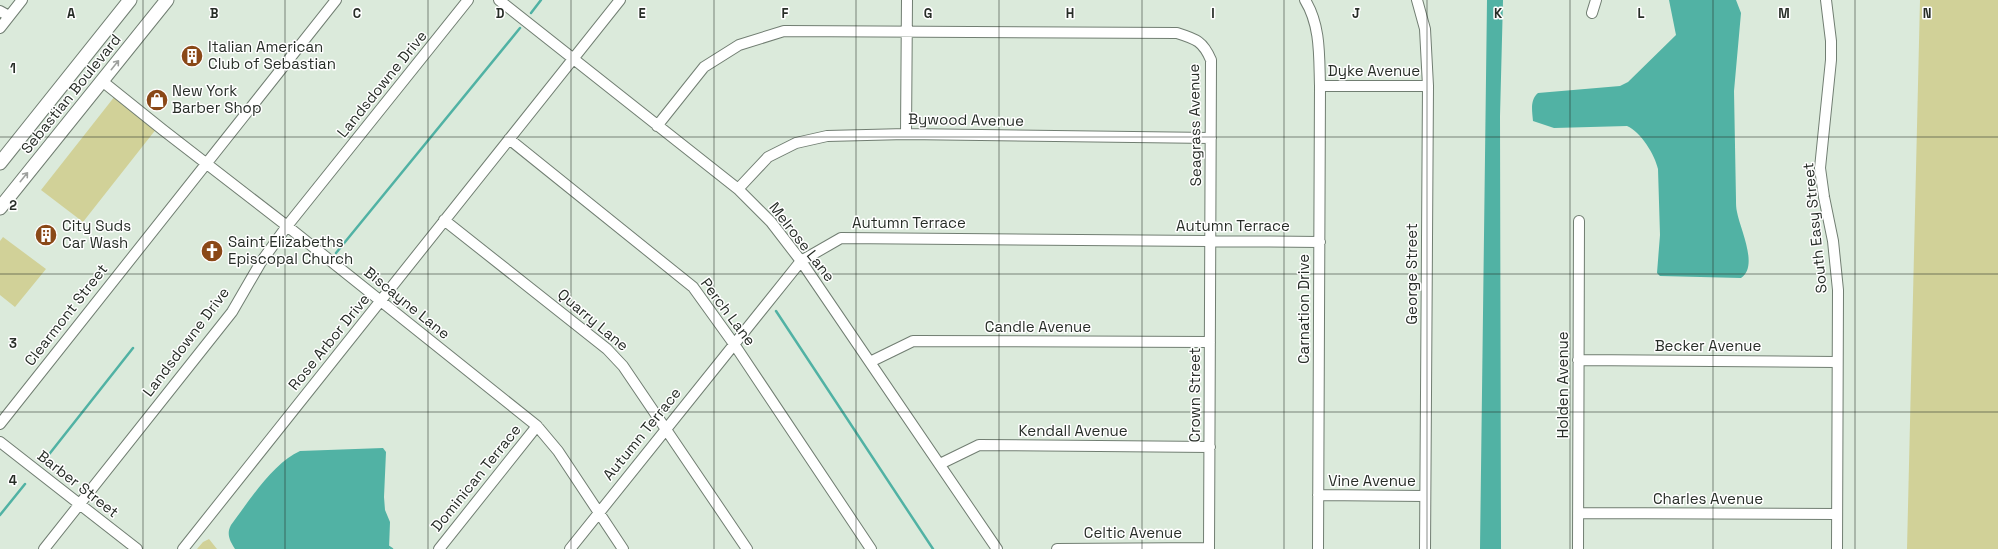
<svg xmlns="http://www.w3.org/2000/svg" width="1998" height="549" font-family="'Space Grotesk',sans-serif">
	<rect width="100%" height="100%" fill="#dbeadb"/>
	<!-- green -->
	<path fill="#d1d198" d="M1920,0H1998V549H1907Z
		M115,96L157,128L83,222L41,190Z
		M3,237L46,269L15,307L0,295V241Z
		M209,539L217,549H197L203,542Z"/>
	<!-- water -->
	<path fill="#51b2a4" d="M1487,0H1503L1500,116L1501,549H1480Z
		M1669,0H1736L1741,13L1734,91L1736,200C1736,204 1736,208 1737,212C1740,229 1759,266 1741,278L1660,276L1657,273L1660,235L1658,169C1655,155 1641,132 1627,126L1554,128L1533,121C1532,110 1530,100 1538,93L1620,86L1628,82L1676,35Z
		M383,448L386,452L384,497L385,510L390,522L389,549H235C230,541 226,534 231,525C249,501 273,463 300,451Z"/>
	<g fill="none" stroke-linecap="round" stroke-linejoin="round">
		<!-- stream -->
		<path stroke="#51b2a4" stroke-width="2.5" d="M531,13L541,0
			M336,253L520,28
			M776,311L933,549
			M43,462L133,348
			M0,515L25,484
			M389,547L392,549"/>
		<!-- minor casing -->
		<g stroke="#717e72" stroke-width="12">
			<path id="minor" d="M499,0L738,189L771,222L801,261L997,549
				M1305,0C1321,26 1319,57 1320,86L1318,549
				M1417,0L1425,29L1428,86L1425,549
				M1826,0L1831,41V60L1820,168L1824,197L1833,241L1838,290L1837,549
				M0,11L9,16
				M1592,13L1596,0
				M0,28L22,0
				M102,81L163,130L287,226L537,426L558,451L623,549
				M1320,86H1428
				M657,126L704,67L739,45L784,31L1177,33C1196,39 1203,41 1211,60L1209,549
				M906,134L907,0
				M509,139L693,287L734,344L871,549
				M738,189L768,157L796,143L827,136L906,134L1211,138
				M444,220L607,349L623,366L747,549
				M1578,360L1837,362
				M870,362L913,341L1210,342
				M0,424L336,0
				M0,442L137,549
				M940,464L979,445L1210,447
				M1318,495L1425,496
				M1578,513L1837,514
				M44,549L232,312L261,262L287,226L468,0
				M183,549L620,0
				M439,549L537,426
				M570,549L801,261L841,238L1320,242
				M1057,549L1209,548
				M1578,549L1579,221"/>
		</g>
		<!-- major casing -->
		<g stroke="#717e72" stroke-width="15">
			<path id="major" d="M0,163L130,0
				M0,208L167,0"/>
		</g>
		<!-- minor -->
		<use href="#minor" stroke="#fff" stroke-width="10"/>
		<!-- major -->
		<use href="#major" stroke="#fff" stroke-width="13"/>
	</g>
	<!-- one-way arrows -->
	<defs><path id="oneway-shaft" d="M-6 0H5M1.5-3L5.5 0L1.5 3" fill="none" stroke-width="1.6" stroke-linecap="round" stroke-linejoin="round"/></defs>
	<g stroke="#9ea09e">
		<use href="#oneway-shaft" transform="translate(115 65) rotate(-51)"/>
		<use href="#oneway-shaft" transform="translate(24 177) rotate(-51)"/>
	</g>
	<!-- grid -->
	<path fill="none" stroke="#272d27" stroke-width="1" stroke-opacity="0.55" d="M143,0V549M285,0V549M428,0V549M571,0V549M714,0V549M856,0V549M999,0V549M1142,0V549M1284,0V549M1427,0V549M1570,0V549M1713,0V549M1855,0V549M0,137H1998M0,274H1998M0,412H1998"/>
	<!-- icons -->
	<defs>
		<g id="building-disc" transform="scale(1.15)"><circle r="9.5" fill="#8a4817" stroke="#fff"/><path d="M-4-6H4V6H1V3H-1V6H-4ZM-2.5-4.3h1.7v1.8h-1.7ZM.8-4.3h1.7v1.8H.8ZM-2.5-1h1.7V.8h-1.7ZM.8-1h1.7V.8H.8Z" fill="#fff"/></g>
		<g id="shop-disc" transform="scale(1.15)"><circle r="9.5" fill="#8a4817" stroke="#fff"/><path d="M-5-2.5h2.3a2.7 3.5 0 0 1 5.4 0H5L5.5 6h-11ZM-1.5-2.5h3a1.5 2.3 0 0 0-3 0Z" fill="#fff"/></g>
		<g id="church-disc" transform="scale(1.15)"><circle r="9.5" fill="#8a4817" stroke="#fff"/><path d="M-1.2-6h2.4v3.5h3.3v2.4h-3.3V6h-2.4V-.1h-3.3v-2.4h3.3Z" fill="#fff"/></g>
	</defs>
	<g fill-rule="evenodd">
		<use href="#building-disc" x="192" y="56"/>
		<use href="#shop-disc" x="157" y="100"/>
		<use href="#building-disc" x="46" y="235"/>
		<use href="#church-disc" x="212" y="251"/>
	</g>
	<g text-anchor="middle" stroke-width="3" stroke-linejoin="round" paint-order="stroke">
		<!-- poi labels -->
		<g font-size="15" fill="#272d27" stroke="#fff" text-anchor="start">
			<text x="208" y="52">Italian American<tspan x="208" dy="17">Club of Sebastian</tspan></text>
			<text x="172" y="96">New York<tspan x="172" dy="17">Barber Shop</tspan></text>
			<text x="62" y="231">City Suds<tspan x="62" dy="17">Car Wash</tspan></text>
			<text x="228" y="247">Saint Elizabeths<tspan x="228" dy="17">Episcopal Church</tspan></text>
		</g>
		<!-- street labels -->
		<g font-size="15" fill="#272d27" stroke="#fff">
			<text x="1374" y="76">Dyke Avenue</text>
			<text transform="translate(382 84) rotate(-51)" y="5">Landsdowne Drive</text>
			<text transform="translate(71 94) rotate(-51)" y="5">Sebastian Boulevard</text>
			<text transform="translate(966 120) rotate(1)" y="5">Bywood Avenue</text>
			<text transform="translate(1195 125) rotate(-91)" y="5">Seagrass Avenue</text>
			<text x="909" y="228">Autumn Terrace</text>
			<text x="1233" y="231">Autumn Terrace</text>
			<text transform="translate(1815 228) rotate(-96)" y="5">South Easy Street</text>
			<text transform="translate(802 242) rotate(52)" y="5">Melrose Lane</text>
			<text transform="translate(1412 274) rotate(-90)" y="5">George Street</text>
			<text transform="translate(407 303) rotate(39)" y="5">Biscayne Lane</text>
			<text transform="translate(1304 309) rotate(-90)" y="5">Carnation Drive</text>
			<text transform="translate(728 312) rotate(53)" y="5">Perch Lane</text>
			<text transform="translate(66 315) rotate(-52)" y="5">Clearmont Street</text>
			<text transform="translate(593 320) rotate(40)" y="5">Quarry Lane</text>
			<text x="1038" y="332">Candle Avenue</text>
			<text transform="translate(186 342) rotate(-53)" y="5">Landsdowne Drive</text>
			<text transform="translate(329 342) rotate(-51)" y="5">Rose Arbor Drive</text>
			<text x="1708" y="351">Becker Avenue</text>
			<text transform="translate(1563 385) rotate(-90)" y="5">Holden Avenue</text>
			<text transform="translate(1195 395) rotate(-90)" y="5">Crown Street</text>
			<text x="1073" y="436">Kendall Avenue</text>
			<text transform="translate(642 434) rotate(-51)" y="5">Autumn Terrace</text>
			<text transform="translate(476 478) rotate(-51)" y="5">Dominican Terrace</text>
			<text x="1372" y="486">Vine Avenue</text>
			<text transform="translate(78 484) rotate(38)" y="5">Barber Street</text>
			<text x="1708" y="504">Charles Avenue</text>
			<text x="1133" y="538">Celtic Avenue</text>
		</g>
	</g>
	<g font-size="13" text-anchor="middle" font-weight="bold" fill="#272d27" stroke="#fff" stroke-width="3" stroke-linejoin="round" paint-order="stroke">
		<text x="71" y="18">A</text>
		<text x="214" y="18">B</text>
		<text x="357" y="18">C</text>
		<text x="500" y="18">D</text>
		<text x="642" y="18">E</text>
		<text x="785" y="18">F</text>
		<text x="928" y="18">G</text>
		<text x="1070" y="18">H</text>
		<text x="1213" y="18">I</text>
		<text x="1356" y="18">J</text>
		<text x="1498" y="18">K</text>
		<text x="1641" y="18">L</text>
		<text x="1784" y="18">M</text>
		<text x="1927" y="18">N</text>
		<text x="13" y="73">1</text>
		<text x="13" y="210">2</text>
		<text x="13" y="348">3</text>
		<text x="13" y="485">4</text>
	</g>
</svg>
